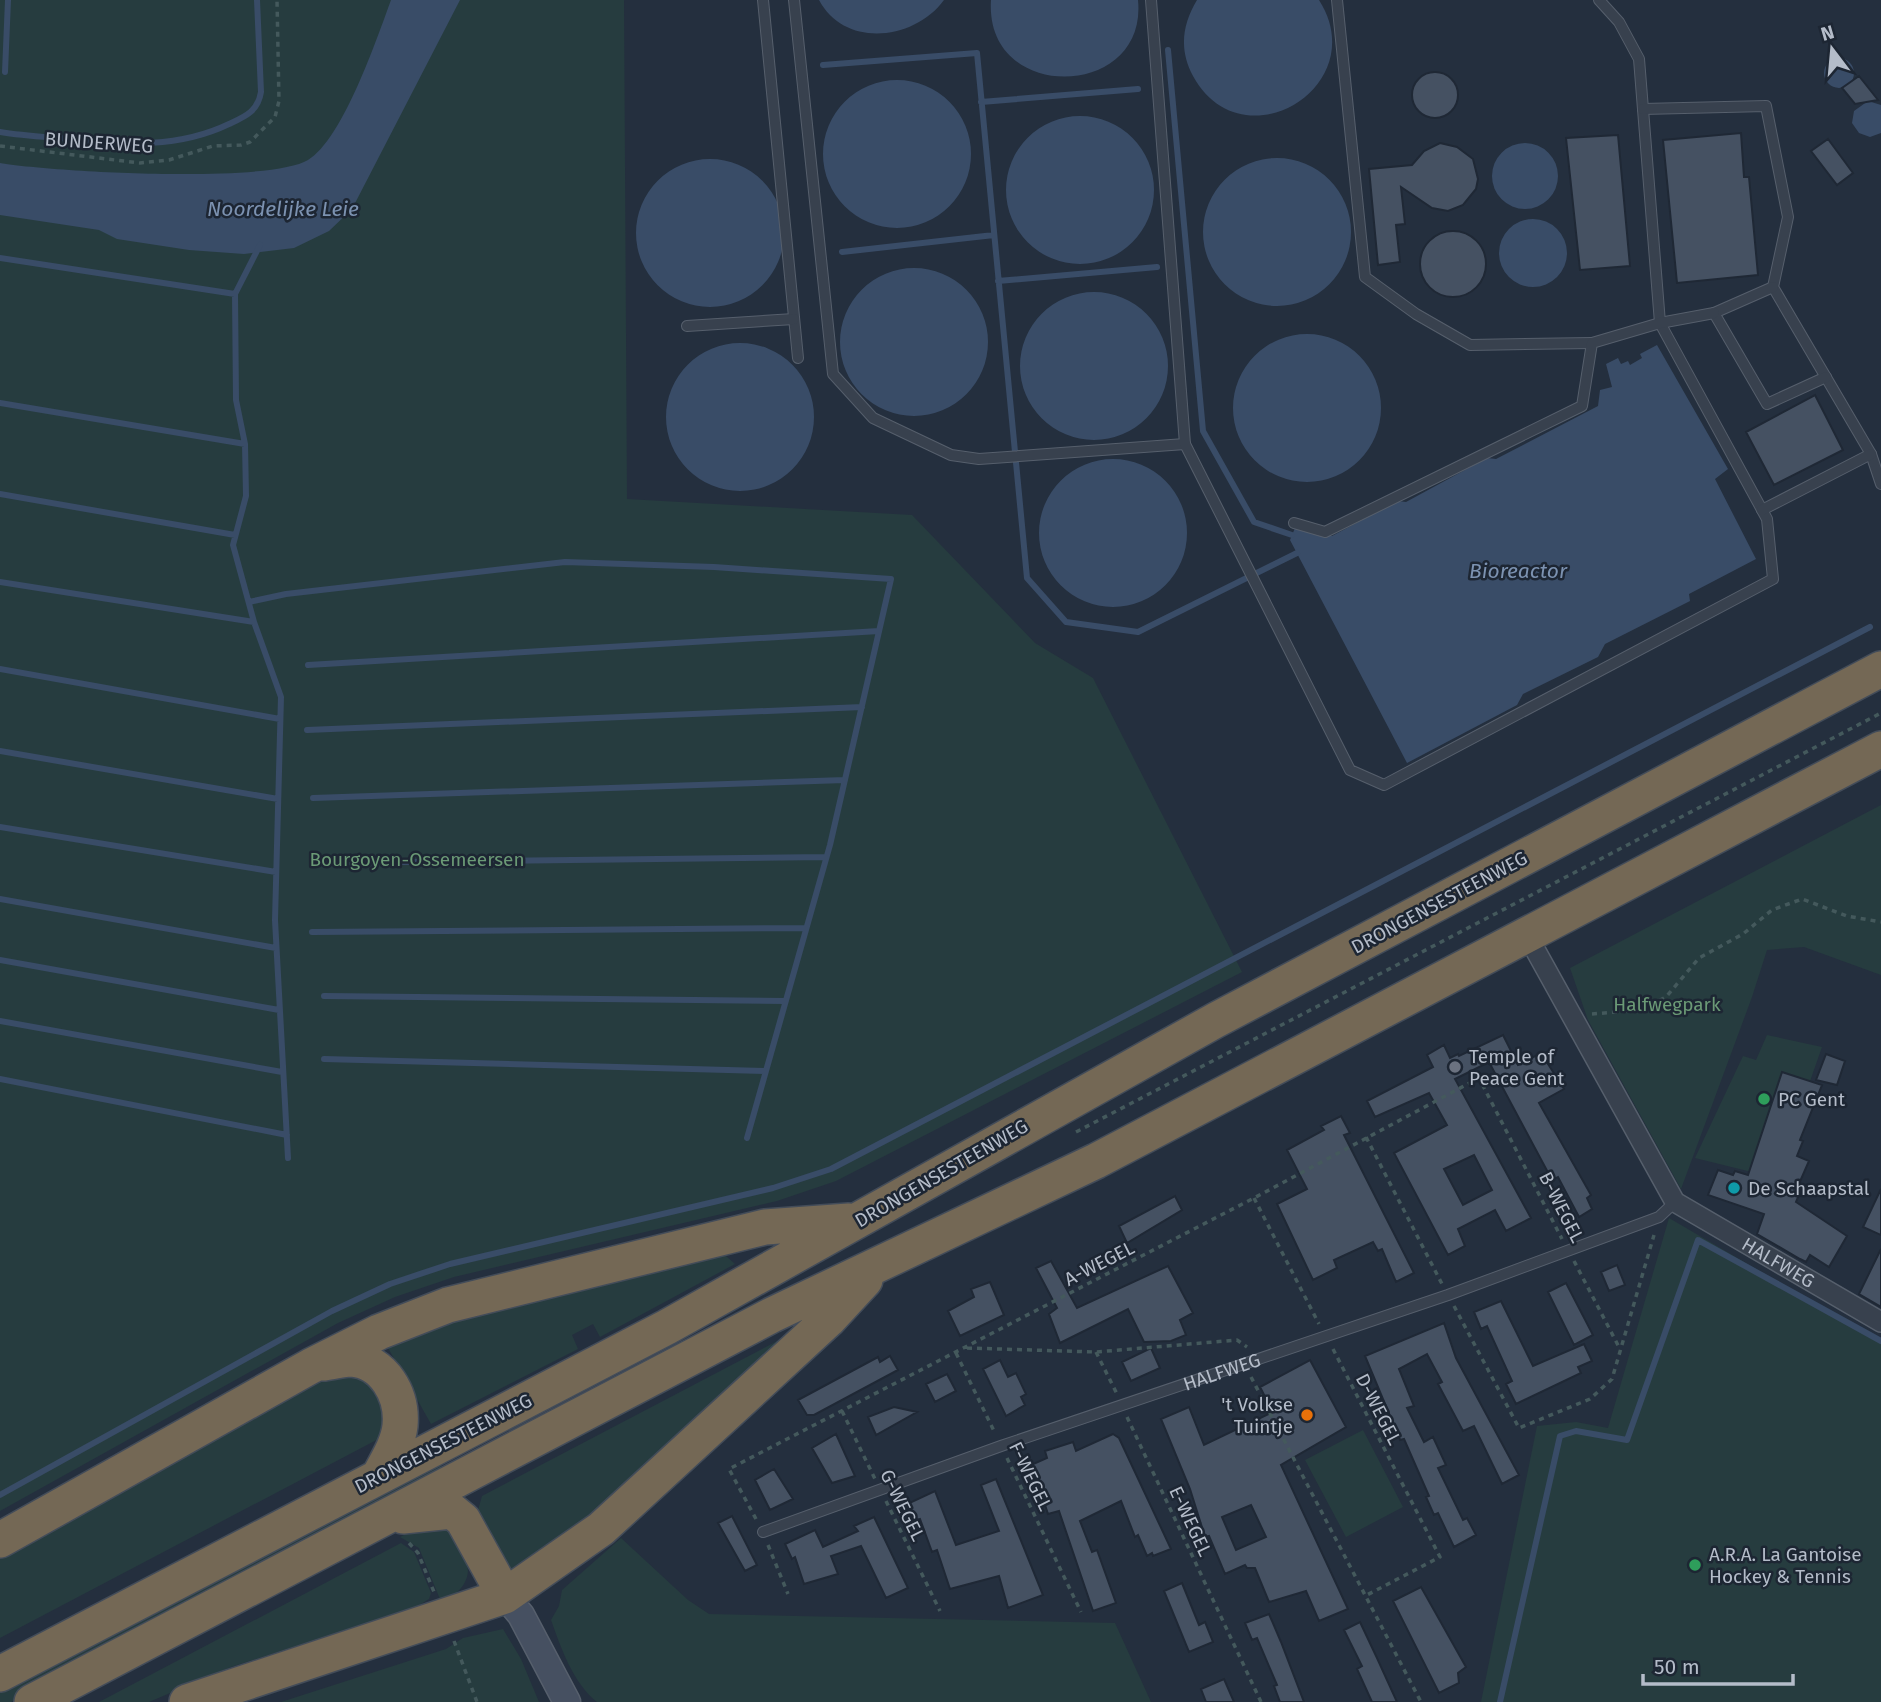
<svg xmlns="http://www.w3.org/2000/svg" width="1881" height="1702" font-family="'Fira Sans',sans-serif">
	<rect width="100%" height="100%" fill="#242f3e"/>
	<!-- green -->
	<path fill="#263c3f" d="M0,0H624L627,499L912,515L1035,643L1093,678L1242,972L836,1181L777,1201L454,1277L395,1297L338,1323L0,1511Z
		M1881,805V975L1804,947L1767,950L1752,997L1681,1189L1588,1020L1570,968Z
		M1767,1035L1822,1047L1776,1178L1695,1158L1743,1056L1756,1060Z
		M1669,1218L1881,1342V1702H1481L1537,1426L1576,1422L1608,1428Z
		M708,1240L735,1264L600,1337L593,1324L572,1335L578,1349L431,1424L379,1332Z
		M789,1338L612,1501L502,1578L475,1521L482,1496L779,1340Z
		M364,1374L383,1398L384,1436L0,1638V1554L315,1377Z
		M1363,1430L1403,1507L1346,1537L1305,1460Z
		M441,1456V1478L11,1702H0V1686Z
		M429,1522L447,1526C468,1560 483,1577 442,1604L419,1548L400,1537Z
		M621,1538L688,1600L709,1614L1115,1623L1151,1702H597C573,1683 561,1648 551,1620L559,1606L562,1590Z
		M401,1543L414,1552L431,1593L429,1599L413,1609L231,1667L149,1702H99Z
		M503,1629L521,1659L539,1702H281L446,1649L463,1638Z"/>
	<!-- water -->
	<path fill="#394c67" d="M391,0H460L352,209L329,231L294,248L244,254L189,250L117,239L99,230L0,215V163C52,172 268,184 308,160C343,139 377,38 391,0Z
		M819,0H944C915,40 845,49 819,0Z
		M991,0H1138C1148,100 984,104 991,0Z
		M1197,0H1319C1374,86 1242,166 1193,76C1179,50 1182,25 1197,0Z
		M1824 73a15 15 0 1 1 30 0a15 15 0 1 1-30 0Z
		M823 154a74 74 0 1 1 148 0a74 74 0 1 1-148 0Z
		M1868,101L1881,105V133L1870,137L1859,133L1852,123L1854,111Z
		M1006 190a74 74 0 1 1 148 0a74 74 0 1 1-148 0Z
		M1492 176a33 33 0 1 1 66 0a33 33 0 1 1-66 0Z
		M1203 232a74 74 0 1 1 148 0a74 74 0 1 1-148 0Z
		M636 233a74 74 0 1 1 148 0a74 74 0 1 1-148 0Z
		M1499 253a34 34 0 1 1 68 0a34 34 0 1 1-68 0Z
		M840 342a74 74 0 1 1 148 0a74 74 0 1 1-148 0Z
		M1020 366a74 74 0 1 1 148 0a74 74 0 1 1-148 0Z
		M1233 408a74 74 0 1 1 148 0a74 74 0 1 1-148 0Z
		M666 417a74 74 0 1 1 148 0a74 74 0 1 1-148 0Z
		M1657,345L1728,469L1715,479L1756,559L1689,594L1690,601L1605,644L1598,657L1523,694L1517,705L1407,763L1290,540L1295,528L1332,536L1398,501L1406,502L1487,458L1496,459L1598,406L1600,390L1612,387L1606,364L1618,358L1621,364L1628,361L1630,365L1642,358L1640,354Z
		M1039 533a74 74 0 1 1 148 0a74 74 0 1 1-148 0Z"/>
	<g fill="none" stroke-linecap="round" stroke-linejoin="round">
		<!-- stream -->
		<path stroke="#394c67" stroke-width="6" d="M1168,50L1203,431L1254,522L1292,535
			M823,65L977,53L1027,578L1066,622L1138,632L1297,553
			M5,72L8,0
			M981,102L1138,89
			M0,132C23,136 47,137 70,139C126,144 177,149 229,124C246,116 258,111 261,92L257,0
			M260,245L235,294L236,400L245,444L246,496L233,545L254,622L281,697L275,920L288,1158
			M842,252L994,235
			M0,258L235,294
			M998,281L1157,267
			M0,403L245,444
			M0,494L235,535
			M0,582L254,622
			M249,602L286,594L565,562L714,567L891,579L830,845L747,1138
			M308,665L879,631
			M0,669L280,719
			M307,730L862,707
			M0,751L278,799
			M313,798L845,780
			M0,827L276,872
			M315,863L826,857
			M0,899L276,948
			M312,932L805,928
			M0,960L279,1010
			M324,996L784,1001
			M0,1021L282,1072
			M324,1059L765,1071
			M0,1079L287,1135
			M0,1495L332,1311L390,1284L450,1264L773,1188L831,1169L1870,627
			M1500,1702L1560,1436L1576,1431L1627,1440L1698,1240L1881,1341"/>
	</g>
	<!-- building -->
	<path fill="#455162" stroke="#1f2835" stroke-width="2" fill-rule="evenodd" d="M1412 95a23 23 0 1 1 46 0a23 23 0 1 1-46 0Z
		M1859,76L1878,100L1855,104L1842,88Z
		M1741,133L1744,177H1749L1758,275L1677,283L1663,140Z
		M1618,135L1630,266L1580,270L1566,138Z
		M1828,139L1853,173L1837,185L1811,151Z
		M1440,143L1457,147L1473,159L1478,179L1476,189L1463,205L1448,211L1432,208L1401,187L1405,224L1396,225L1400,262L1378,265L1369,169L1412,165L1424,151Z
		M1420 264a33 33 0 1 1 66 0a33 33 0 1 1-66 0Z
		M1815,395L1843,450L1774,485L1746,432Z
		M1503,1035L1518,1065L1541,1053L1564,1089L1539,1103L1591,1195L1587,1198L1592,1209L1579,1217L1558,1177L1552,1180L1489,1062L1455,1079L1531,1218L1506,1231L1495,1210L1458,1229L1465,1246L1448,1255L1394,1153L1447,1125L1429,1093L1375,1117L1367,1101L1433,1067L1427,1055L1444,1045L1450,1058L1458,1054L1459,1056ZM1474,1155L1492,1190L1463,1205L1444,1169Z
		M1826,1054L1845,1061L1837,1085L1816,1080Z
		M1782,1072L1822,1085L1800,1140L1803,1141L1797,1156L1809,1161L1798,1186L1802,1188L1796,1202L1847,1236L1829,1267L1810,1255L1806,1262L1800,1259L1757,1234L1764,1214L1708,1195L1718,1170L1733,1175L1735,1171L1748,1175Z
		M1341,1116L1350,1133L1344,1135L1414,1273L1396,1282L1382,1249L1378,1251L1373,1242L1334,1260L1337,1268L1313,1280L1277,1204L1307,1189L1287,1150L1324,1130L1321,1126Z
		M1881,1189V1235L1863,1227Z
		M1175,1196L1182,1210L1127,1243L1119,1226Z
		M1881,1249V1307L1859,1294Z
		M1051,1261L1077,1308L1168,1266L1193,1313L1180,1320L1186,1335L1171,1341L1144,1342L1128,1309L1060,1343L1049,1314L1057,1308L1036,1268Z
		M1617,1265L1625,1285L1609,1291L1601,1272Z
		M990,1282L1004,1315L960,1336L948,1311L974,1297L971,1289Z
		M1566,1283L1593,1335L1574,1345L1548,1292Z
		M1501,1301L1533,1366L1584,1344L1592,1361L1578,1367L1581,1373L1516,1404L1506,1384L1512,1381L1487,1326L1481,1329L1474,1312Z
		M1444,1323L1456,1358L1519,1475L1502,1484L1474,1426L1463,1431L1438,1384L1442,1382L1427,1354L1399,1369L1414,1406L1407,1408L1424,1442L1433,1437L1446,1465L1438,1468L1463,1520L1467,1518L1476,1535L1454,1547L1438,1513L1434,1515L1426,1497L1429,1496L1404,1439L1400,1440L1365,1356Z
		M1151,1348L1160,1368L1131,1381L1122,1362Z
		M890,1356L898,1370L814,1415H807L798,1400L878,1357L880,1362Z
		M1000,1360L1008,1377L1016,1373L1026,1394L1021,1397L1025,1405L1006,1416L983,1369Z
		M1310,1360L1346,1427L1281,1465L1348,1609L1319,1621L1306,1591L1269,1602L1255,1568H1247L1245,1565L1225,1574L1209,1536L1205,1537L1190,1489L1161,1419L1189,1407L1204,1445L1273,1412L1260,1387ZM1251,1505L1266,1537L1236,1550L1222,1517Z
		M947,1374L956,1391L935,1402L926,1384Z
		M894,1407L917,1412L876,1435L868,1417Z
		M836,1434L855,1476L832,1483L812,1448Z
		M1113,1434L1119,1438L1171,1549L1153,1556L1152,1553L1147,1556L1138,1535L1135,1537L1121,1501L1080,1521L1092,1552L1097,1550L1116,1603L1093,1611L1059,1511L1048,1514L1041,1493L1044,1492L1031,1465L1047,1458L1045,1451L1073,1442L1076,1451Z
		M774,1469L793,1499L770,1510L755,1480Z
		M996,1479L1043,1595L1008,1608L999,1576L950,1589L937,1550L932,1552L920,1519L912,1522L905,1505L935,1491L956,1545L999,1531L981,1485Z
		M732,1516L757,1565L745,1571L718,1523Z
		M874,1517L908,1588L886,1598L861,1546L831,1556L838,1574L804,1584L795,1557L792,1559L785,1544L815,1530L823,1547L858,1531L854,1526Z
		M1182,1583L1199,1625L1205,1622L1213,1642L1189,1652L1164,1591Z
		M1421,1587L1466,1667L1458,1673L1459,1683L1439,1693L1393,1601Z
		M1269,1614L1281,1642L1304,1702H1280L1274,1686L1277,1685L1257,1638L1252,1640L1245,1623Z
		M1360,1622L1377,1658L1397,1702H1372L1357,1669L1362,1666L1344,1630Z
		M1224,1679L1234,1702H1206L1201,1689Z"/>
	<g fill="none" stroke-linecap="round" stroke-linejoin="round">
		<!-- lane casing -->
		<g stroke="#565f6c" stroke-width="12">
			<g id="lane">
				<path d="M763,0L798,358"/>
				<path d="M794,0L833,374L873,418L951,455L979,459L1185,444"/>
				<path d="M1151,0L1185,444L1350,770L1384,785L1773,579L1767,519L1660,323L1639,59L1619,22L1599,0"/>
				<path d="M1337,0L1365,277L1416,314L1470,345L1592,343"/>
				<path d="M1643,109L1766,106L1788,217L1773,287L1871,454L1881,484"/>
				<path d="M1773,287L1714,313L1767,404L1826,377"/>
				<path d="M687,326L794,319"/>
				<path d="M1762,510L1871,454"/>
				<path d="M1294,523L1325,532L1582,406L1592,343L1660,323L1714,313"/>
				<path id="s1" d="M763,1532L1001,1446L1448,1295L1659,1217L1675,1202"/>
			</g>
		</g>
		<!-- street casing -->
		<g stroke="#565f6c" stroke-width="22">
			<g id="street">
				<path id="s2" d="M1527,935L1675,1202L1881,1322"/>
			</g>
		</g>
		<!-- secondary casing -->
		<g stroke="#565f6c" stroke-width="29">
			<path id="secondary" d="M505,1596L521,1615L567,1702"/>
		</g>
		<!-- highway casing -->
		<g stroke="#434c59" stroke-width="38">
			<path id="highway" d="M324,1363C333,1362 343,1359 351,1359C384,1361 403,1395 400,1426C398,1444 387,1461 379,1476
				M403,1516L452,1511L463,1520L505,1596
				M0,1540L311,1366L379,1332L448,1305L765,1227L849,1221
				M0,1674L667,1327L1216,1020L1881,669
				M32,1702L772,1315L1096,1161L1881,749
				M187,1702L505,1596L601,1529L828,1320L865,1280"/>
		</g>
		<!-- path -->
		<path stroke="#44595c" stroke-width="3.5" stroke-dasharray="5 5" stroke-linecap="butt" d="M0,146L140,163L169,160L213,146L241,145L250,142L275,117L279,101L277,0
			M1592,1014L1640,1010L1666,997L1699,958L1743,934L1772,910L1802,899L1847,916L1881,922
			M1076,1132L1881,713
			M1366,1137L1442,1284
			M1254,1198L1319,1324
			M1574,1261L1620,1349
			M1454,1306L1519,1428L1590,1399L1612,1379L1654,1235
			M967,1348L1096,1352L1237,1340L1247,1347
			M1333,1349L1440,1557L1365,1596
			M1096,1352L1117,1394
			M956,1353L995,1433
			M1251,1377L1421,1702
			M842,1411L875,1479
			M1127,1417L1261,1702
			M1007,1458L1081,1612
			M886,1501L940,1611
			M756,1519L729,1469L1254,1198L1479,1078L1562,1239
			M409,1543L418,1553L434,1592
			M768,1545L788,1594
			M454,1641L477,1702"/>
		<!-- lane -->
		<use href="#lane" stroke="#38414e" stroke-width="10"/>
		<!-- street -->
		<use href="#street" stroke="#38414e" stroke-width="19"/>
		<!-- secondary -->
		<use href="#secondary" stroke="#465061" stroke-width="26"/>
		<!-- highway -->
		<use href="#highway" stroke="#746855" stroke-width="35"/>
	</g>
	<!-- markers -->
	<circle fill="#6b7280" stroke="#1d2633" stroke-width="2.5" cx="1455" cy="1067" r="7"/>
	<g fill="#2e9e5b" stroke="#1d2633" stroke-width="2.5">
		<circle cx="1764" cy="1099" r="7"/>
		<circle cx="1695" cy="1565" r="7"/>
	</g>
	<circle fill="#0f9aa8" stroke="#1d2633" stroke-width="2.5" cx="1734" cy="1188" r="7"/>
	<circle fill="#e8710a" stroke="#1d2633" stroke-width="2.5" cx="1307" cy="1415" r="7"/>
	<g text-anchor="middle" stroke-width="5" stroke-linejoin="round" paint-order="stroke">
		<!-- street labels -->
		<g font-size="19" fill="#b4bcc9" stroke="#1d2633">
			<text transform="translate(99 142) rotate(4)" y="7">BUNDERWEG</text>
			<text transform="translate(1439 902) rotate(-28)" y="7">DRONGENSESTEENWEG</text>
			<text transform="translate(941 1173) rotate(-30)" y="7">DRONGENSESTEENWEG</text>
			<text transform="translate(1562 1207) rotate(63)" y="7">B-WEGEL</text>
			<text dy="7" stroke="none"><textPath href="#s2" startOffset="425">HALFWEG</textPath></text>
			<text transform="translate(1099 1263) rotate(-27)" y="7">A-WEGEL</text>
			<text dy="7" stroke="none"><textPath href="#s1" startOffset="486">HALFWEG</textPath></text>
			<text transform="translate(1379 1409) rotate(63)" y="7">D-WEGEL</text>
			<text transform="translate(443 1443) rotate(-27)" y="7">DRONGENSESTEENWEG</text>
			<text transform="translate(1031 1476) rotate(64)" y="7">F-WEGEL</text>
			<text transform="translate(903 1505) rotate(64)" y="7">G-WEGEL</text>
			<text transform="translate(1191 1521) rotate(65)" y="7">E-WEGEL</text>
		</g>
		<!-- park labels -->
		<g font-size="19" fill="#6b9a76" stroke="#1d2633">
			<text x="417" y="866">Bourgoyen-Ossemeersen</text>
			<text x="1667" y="1011">Halfwegpark</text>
		</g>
		<!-- poi labels -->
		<g font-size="19" fill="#b4bcc9" stroke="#1d2633" text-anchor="start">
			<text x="1469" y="1063">Temple of<tspan x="1469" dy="22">Peace Gent</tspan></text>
			<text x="1778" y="1106">PC Gent</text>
			<text x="1748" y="1195">De Schaapstal</text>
			<text x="1293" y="1411" text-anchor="end">'t Volkse<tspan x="1293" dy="22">Tuintje</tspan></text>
			<text x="1709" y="1561">A.R.A. La Gantoise<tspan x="1709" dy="22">Hockey &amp; Tennis</tspan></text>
		</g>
		<!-- water labels -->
		<g font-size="21" font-style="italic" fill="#7c92b1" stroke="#1d2633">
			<text x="283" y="216">Noordelijke Leie</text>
			<text x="1518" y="578">Bioreactor</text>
		</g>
	</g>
	<!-- north arrow -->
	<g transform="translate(1832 49) rotate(344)" stroke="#1d2633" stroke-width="5" paint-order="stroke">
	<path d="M0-5L12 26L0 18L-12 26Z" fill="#b4bcc9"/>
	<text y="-10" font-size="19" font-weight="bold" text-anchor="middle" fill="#b4bcc9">N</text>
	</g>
	<!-- scale -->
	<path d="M1643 1674v10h150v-10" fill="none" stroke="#b4bcc9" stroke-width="3.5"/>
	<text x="1654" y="1674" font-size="21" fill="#b4bcc9" stroke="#1d2633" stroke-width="5" paint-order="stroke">50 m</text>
</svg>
